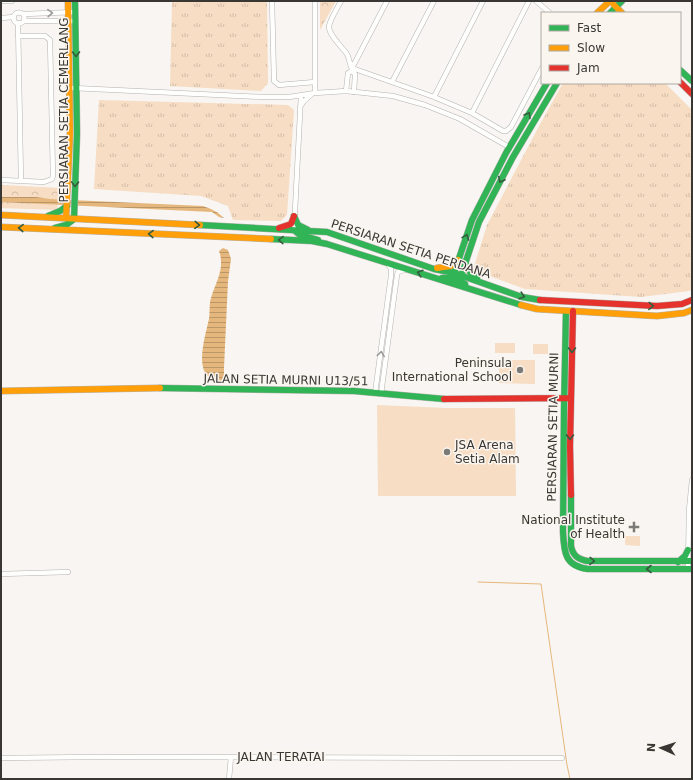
<svg xmlns="http://www.w3.org/2000/svg" width="693" height="780" font-family="'DejaVu Sans',sans-serif">
	<defs>
		<pattern id="grass-tufts" width="24" height="20" patternUnits="userSpaceOnUse"><rect width="24" height="20" fill="#f6ddc3"/><path d="M3 7l-1-3M5 7V3M7 7l1-3M15 17l-1-3M17 17v-4M19 17l1-3" fill="none" stroke="#d4bea8"/></pattern>
		<pattern id="forest-crowns" width="20" height="18" patternUnits="userSpaceOnUse"><rect width="20" height="18" fill="#f6ddc3"/><path d="M2 6a3 3 0 1 1 6 0M12 15a3 3 0 1 1 6 0" fill="none" stroke="#d4bea8"/></pattern>
		<pattern id="water-rules" width="6" height="5" patternUnits="userSpaceOnUse"><rect width="6" height="5" fill="#e6b77c"/><path d="M0 2.5h6" fill="none" stroke="#bb9666"/></pattern>
	</defs>
	<rect width="100%" height="100%" fill="#f8f5f2"/>
	<!-- grass -->
	<path fill="url(#grass-tufts)" d="M172,1H267L268,83L261,91L170,86Z
		M563,83H665L692,110V290L689,291L641,297L525,289L473,270L487,225L539,126Z
		M99,100L288,105L294,110L287,215L281,221L233,220L228,206L201,196L94,189Z"/>
	<!-- forest -->
	<path fill="url(#forest-crowns)" d="M320,1H336L320,30Z
		M1,185L61,188L57,210L1,208Z"/>
	<!-- pitch -->
	<path fill="#f6ddc3" d="M495,343H515V353H495Z
		M533,344H548V354H533Z
		M499,360H535V384L499,383Z
		M377,405L446,408H515L516,496H378Z
		M625,536H640V546L625,545Z"/>
	<!-- water -->
	<path fill="url(#water-rules)" d="M1,197H36L50,199L203,206C212,209 218,212 224,218L219,217L212,212L1,202Z
		M223,248L228,250L231,259L228,281L224,368V374L229,378V381C189,387 204,341 209,319C210,312 209,304 211,298C214,287 220,277 221,266C221,260 221,256 219,251Z"/>
	<g fill="none" stroke-linecap="round" stroke-linejoin="round">
		<!-- stream -->
		<path stroke="#e6b77c" stroke-width="1" d="M478,582L541,584L567,765L570,779"/>
		<!-- street casing -->
		<g stroke="#b4b2af" stroke-width="5.5">
			<path id="street" d="M1,1H12
				M272,1L274,81L279,85L315,82
				M341,1C338,7 329,21 329,27C329,35 342,47 347,54C350,60 350,69 355,74L354,92
				M536,1L550,13
				M13.5 18a5.5 5.5 0 1 1 11 0a5.5 5.5 0 1 1-11 0Z
				M24,14L75,12
				M1,18L14,17
				M24,21H75
				M18,23L21,181
				M352,68L434,97L472,113L503,131H506L511,127L542,68
				M352,68L387,1
				M392,82L434,1
				M73,88L263,97H289L315,93L346,91L393,96L425,105L460,119L509,147
				M346,91L348,73L352,71
				M315,93V1
				M434,97L483,1
				M300,107L304,101L312,94
				M472,113L529,1
				M1,180L44,182L52,179L53,176L50,40L45,36H18
				M294,230L301,95
				M375,393L391,276V269L386,262
				M381,394L397,275L398,272L407,269
				M688,569L689,510L692,480
				M1,574L68,572
				M1,758L94,757L562,758
				M229,779L231,757"/>
		</g>
		<!-- fast casing -->
		<g stroke="#b4b2af" stroke-width="7">
			<path id="fast" d="M610,13L622,1
				M680,70L692,81
				M48,216L60,211L67,206
				M294,216L298,225L308,230
				M74,219L77,134L75,1
				M200,225L327,232L434,269L454,273L522,297L540,300
				M55,228L66,225L74,219
				M295,231L300,235L318,240
				M271,239L312,241L327,244L521,305
				M465,261L469,271L477,279
				M454,273L472,220L506,153L547,83
				M461,276L479,222L513,157L557,83
				M442,278H456L465,284
				M566,311L564,408L563,532C564,553 565,566 588,569H692
				M160,388L354,391L444,399
				M571,495V546C573,556 578,559 587,561H692
				M678,562L685,556L688,550"/>
		</g>
		<!-- slow casing -->
		<g stroke="#b4b2af" stroke-width="7">
			<path id="slow" d="M614,5L622,13
				M597,13L610,1
				M1,215L200,225
				M66,218L70,133L68,1
				M1,227L271,239
				M437,268L451,266L458,260
				M521,305L537,309L657,316L684,313L692,310
				M1,391L160,388"/>
		</g>
		<!-- jam casing -->
		<g stroke="#b4b2af" stroke-width="7">
			<path id="jam" d="M680,82L692,94
				M279,228L291,224L294,216
				M540,300L657,306L682,304L692,300
				M444,399L571,398
				M571,495L570,446L573,311"/>
		</g>
		<!-- street -->
		<use href="#street" stroke="#fefefd" stroke-width="4.5"/>
		<!-- fast -->
		<use href="#fast" stroke="#30b455" stroke-width="6"/>
		<!-- slow -->
		<use href="#slow" stroke="#ff9f0a" stroke-width="6"/>
		<!-- jam -->
		<use href="#jam" stroke="#e5322d" stroke-width="6"/>
	</g>
	<!-- one-way arrows -->
	<defs><path id="oneway-chevron" d="M-2-3.5L2.5 0L-2 3.5" fill="none" stroke-width="1.6" stroke-linecap="round" stroke-linejoin="round"/></defs>
	<g stroke="#9c9a98">
		<use href="#oneway-chevron" transform="translate(50 13) rotate(-2)"/>
		<use href="#oneway-chevron" transform="translate(381 354) rotate(-82)"/>
	</g>
	<g stroke="#365c3e">
		<use href="#oneway-chevron" transform="translate(76 54) rotate(89)"/>
		<use href="#oneway-chevron" transform="translate(528 115) rotate(-59)"/>
		<use href="#oneway-chevron" transform="translate(501 180) rotate(117)"/>
		<use href="#oneway-chevron" transform="translate(75 184) rotate(92)"/>
		<use href="#oneway-chevron" transform="translate(197 225) rotate(3)"/>
		<use href="#oneway-chevron" transform="translate(21 228) rotate(-177)"/>
		<use href="#oneway-chevron" transform="translate(151 234) rotate(-178)"/>
		<use href="#oneway-chevron" transform="translate(466 237) rotate(-70)"/>
		<use href="#oneway-chevron" transform="translate(281 240) rotate(-178)"/>
		<use href="#oneway-chevron" transform="translate(420 273) rotate(-163)"/>
		<use href="#oneway-chevron" transform="translate(522 296) rotate(17)"/>
		<use href="#oneway-chevron" transform="translate(651 306) rotate(2)"/>
		<use href="#oneway-chevron" transform="translate(572 350) rotate(91)"/>
		<use href="#oneway-chevron" transform="translate(570 437) rotate(91)"/>
		<use href="#oneway-chevron" transform="translate(592 561) rotate(2)"/>
		<use href="#oneway-chevron" transform="translate(649 569) rotate(180)"/>
	</g>
	<!-- markers -->
	<g fill="#7c7a76" stroke="#fbf5ef" stroke-width="1.5">
		<circle cx="520" cy="370" r="4"/>
		<circle cx="447" cy="452" r="4"/>
		<path d="M632 521h4v4h4v4h-4v4h-4v-4h-4v-4h4z"/>
	</g>
	<g text-anchor="middle" stroke-width="3" stroke-linejoin="round" paint-order="stroke">
		<!-- street labels -->
		<g font-size="12" fill="#393734" stroke="#fbf5ef">
			<text transform="translate(64 110) rotate(-90)" y="4">PERSIARAN SETIA CEMERLANG</text>
			<text transform="translate(411 249) rotate(18)" y="4">PERSIARAN SETIA PERDANA</text>
			<text transform="translate(286 380) rotate(1)" y="4">JALAN SETIA MURNI U13/51</text>
			<text transform="translate(553 427) rotate(-89)" y="4">PERSIARAN SETIA MURNI</text>
			<text x="281" y="761">JALAN TERATAI</text>
		</g>
		<!-- poi labels -->
		<g font-size="12" fill="#393734" stroke="#fbf5ef" text-anchor="end">
			<text x="512" y="367">Peninsula<tspan x="512" dy="14">International School</tspan></text>
			<text x="455" y="449" text-anchor="start">JSA Arena<tspan x="455" dy="14">Setia Alam</tspan></text>
			<text x="625" y="524">National Institute<tspan x="625" dy="14">of Health</tspan></text>
		</g>
	</g>
	<!-- border -->
	<rect width="693" height="780" fill="none" stroke="#393734" stroke-width="4"/>
	<!-- legend -->
	<rect x="541" y="12" width="140" height="72" fill="#fbf5ef" stroke="#ada9a4"/>
	<rect x="549" y="25" width="20" height="6" fill="#30b455" stroke="#ada9a4"/>
	<text x="577" y="32" font-size="12" fill="#393734">Fast</text>
	<rect x="549" y="45" width="20" height="6" fill="#ff9f0a" stroke="#ada9a4"/>
	<text x="577" y="52" font-size="12" fill="#393734">Slow</text>
	<rect x="549" y="65" width="20" height="6" fill="#e5322d" stroke="#ada9a4"/>
	<text x="577" y="72" font-size="12" fill="#393734">Jam</text>
	<!-- north arrow -->
	<g transform="translate(661 748) rotate(273)" stroke="#fbf5ef" stroke-width="3" paint-order="stroke">
	<path d="M0-3L7 15L0 10L-7 15Z" fill="#393734"/>
	<text y="-6" font-size="11" font-weight="bold" text-anchor="middle" fill="#393734">N</text>
	</g>
</svg>
